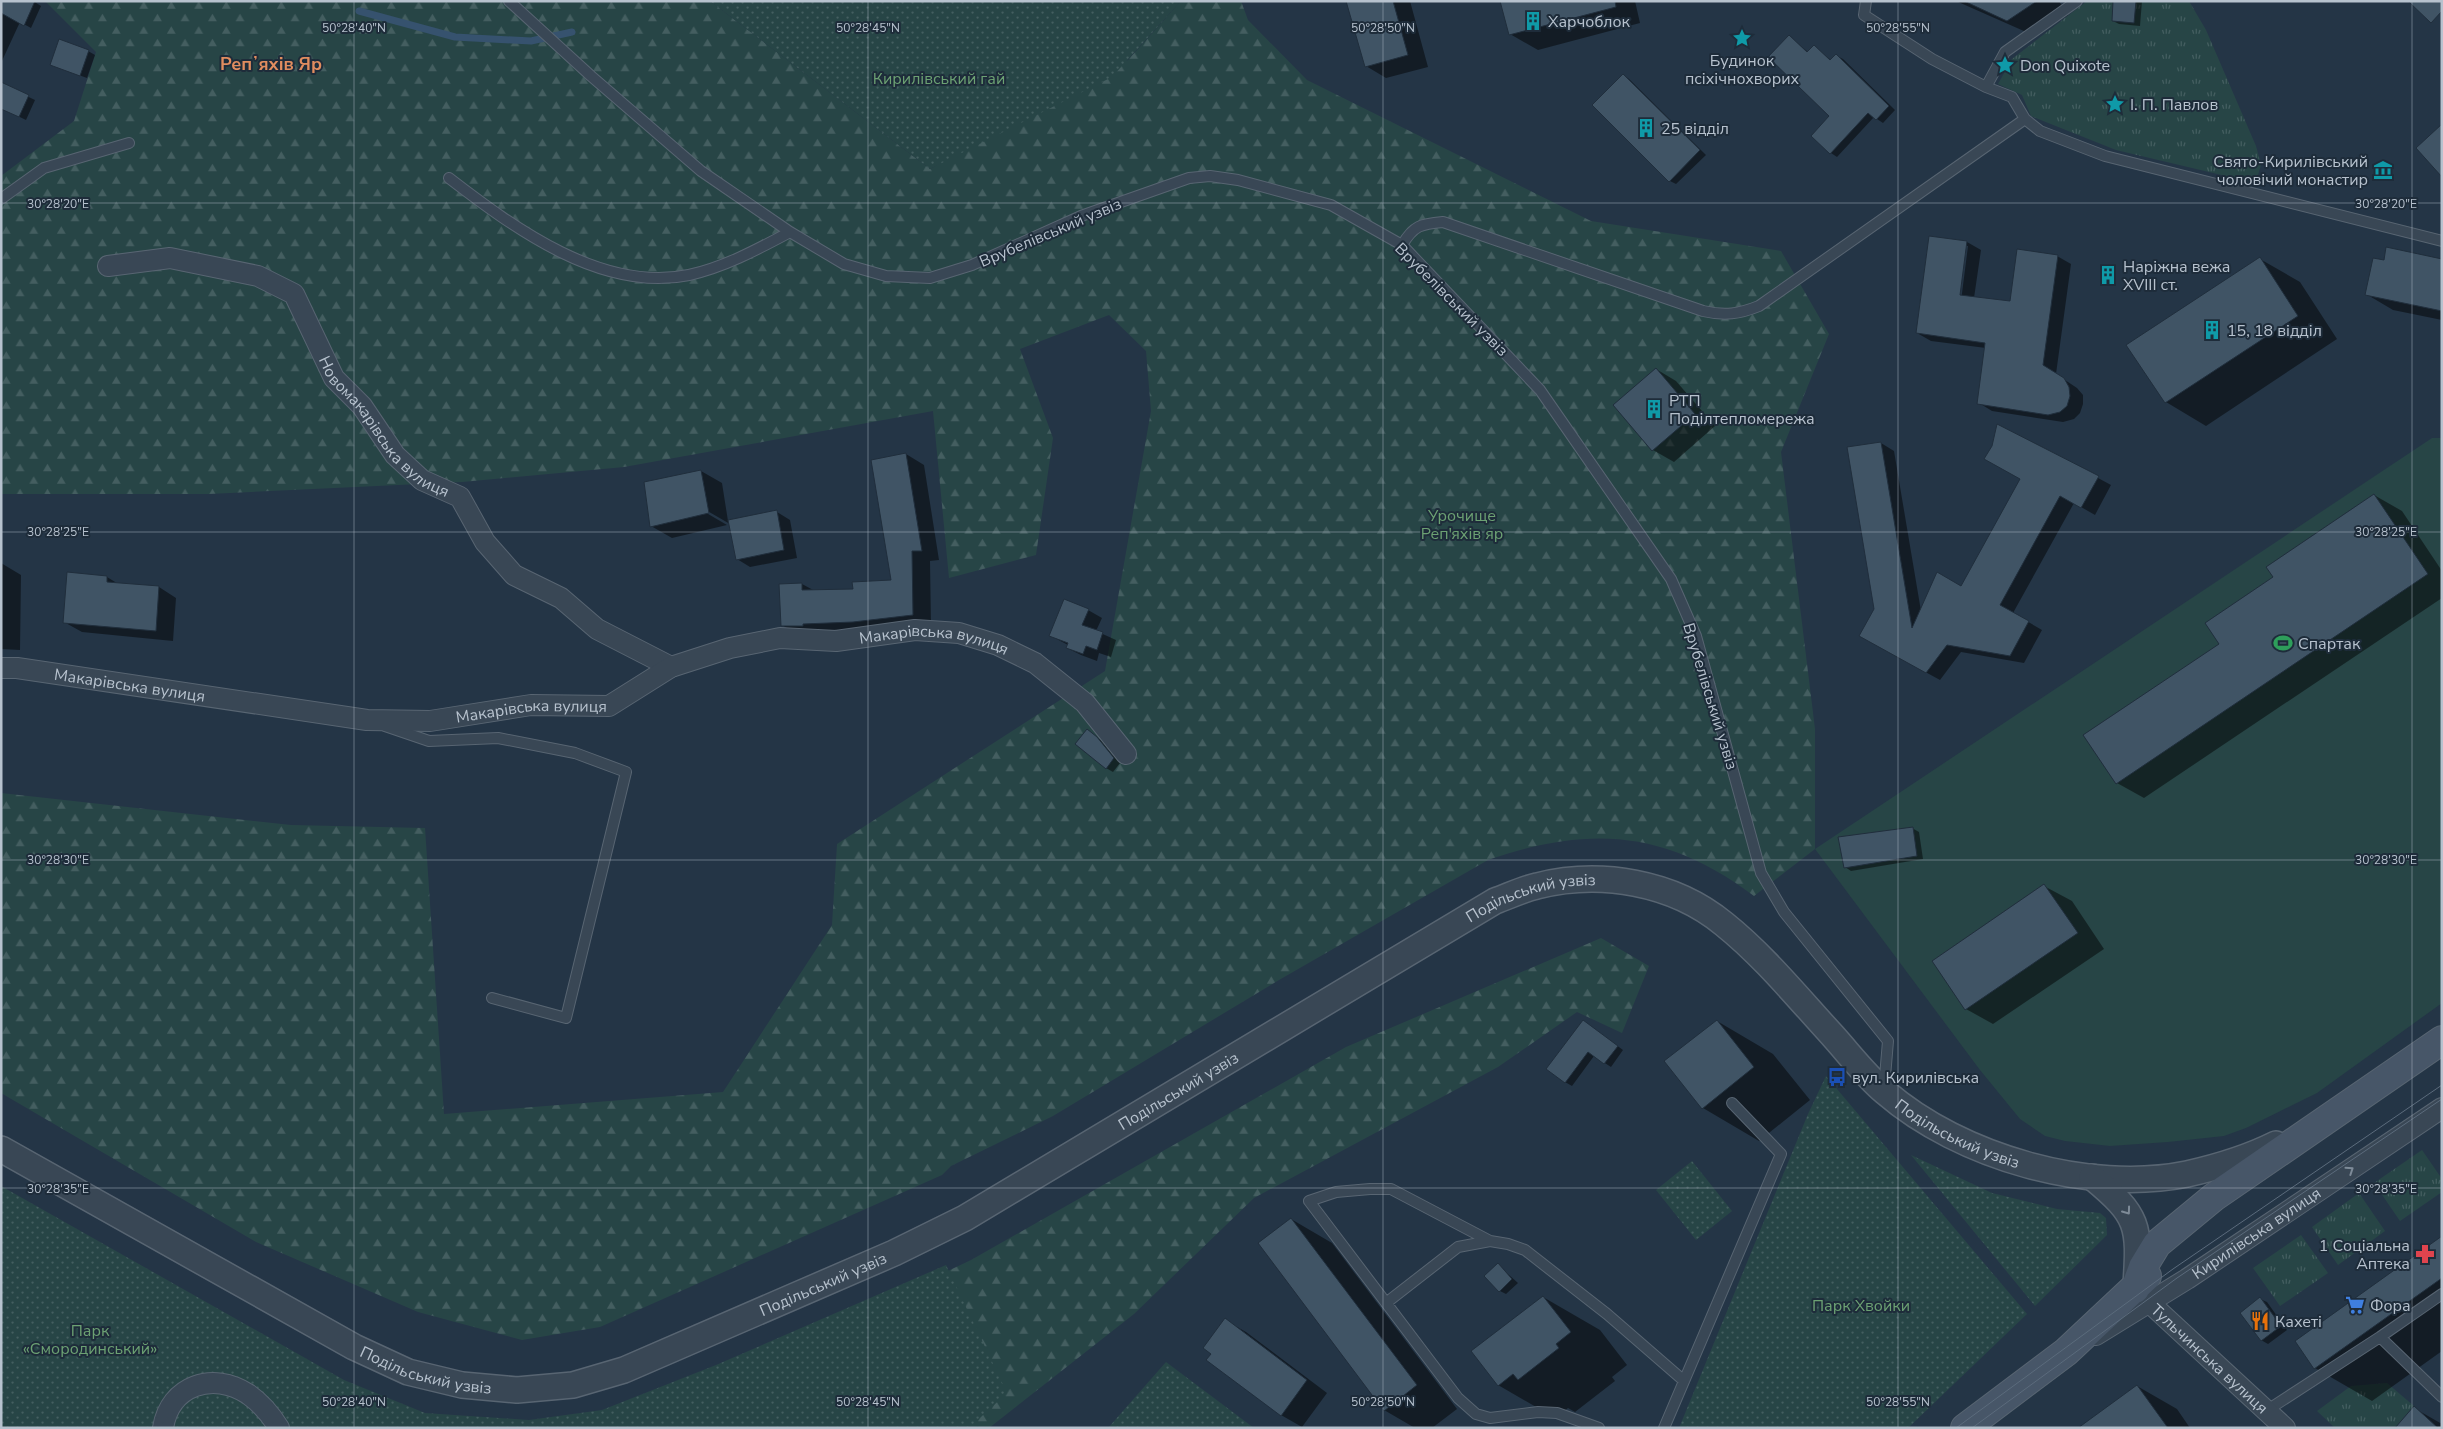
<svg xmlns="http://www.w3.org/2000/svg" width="2443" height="1429" font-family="'Nunito Sans',sans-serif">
	<defs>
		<pattern id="grass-tufts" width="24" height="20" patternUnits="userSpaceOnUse" patternTransform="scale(1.25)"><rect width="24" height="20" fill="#274546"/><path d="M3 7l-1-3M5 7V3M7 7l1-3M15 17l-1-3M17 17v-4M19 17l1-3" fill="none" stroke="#445e60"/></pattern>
		<pattern id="forest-firs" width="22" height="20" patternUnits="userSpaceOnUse" patternTransform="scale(1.25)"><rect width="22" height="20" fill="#274546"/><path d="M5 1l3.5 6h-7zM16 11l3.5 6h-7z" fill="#445e60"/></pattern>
		<pattern id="park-dots" width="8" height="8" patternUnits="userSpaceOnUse" patternTransform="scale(1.25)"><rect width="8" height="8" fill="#274546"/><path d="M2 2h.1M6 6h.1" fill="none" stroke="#445e60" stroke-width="1.8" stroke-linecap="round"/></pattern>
	</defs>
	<rect width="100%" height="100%" fill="#243546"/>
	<!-- grass -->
	<path fill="url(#grass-tufts)" d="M2087,1H2189L2206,30L2256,146L2261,165L2258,175L2247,181L2116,150L2031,116L2022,95L1998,84L2012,59Z
		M2422,1150L2442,1179V1192L2400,1221L2374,1183Z
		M2359,1193L2385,1231L2338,1265L2312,1227Z
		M2301,1235L2328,1273L2280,1306L2253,1268Z
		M2387,1383L2414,1406L2395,1428H2335L2317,1411L2351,1386Z"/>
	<!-- forest -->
	<path fill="url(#forest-firs)" d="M45,1H710L930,169L1128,60L1181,1H1241L1248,20L1307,80L1591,221L1781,251L1829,334L1781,452L1815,729V849L1754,896C1666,830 1590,825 1488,860L1279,980L1053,1116L951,1166L942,1175L600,1327L522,1340L418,1312L256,1242L1,1093V793L291,825L425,828L444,1114L723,1092L832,925L837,844L1105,671L1151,411L1146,351L1109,315L1020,349L1053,438L1036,555L949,578L933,411L624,467L462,482L209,494H1V176L74,121L96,52Z
		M1601,938L1649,966L1622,1033L1577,1012L1498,1067L1254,1198L1134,1314L989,1428H616L971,1260L1346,1047Z"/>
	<!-- park -->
	<path fill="url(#park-dots)" d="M710,1H1181L1112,77L930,169Z
		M1826,1076L2027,1314L1908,1428H1679L1808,1114Z
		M1911,1155L1992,1193L2057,1209L2100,1213L2106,1218L2107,1235L2035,1306Z
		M1692,1161L1732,1211L1696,1240L1656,1190Z
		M1,1186L344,1380L425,1413L529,1420L602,1410L716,1365L946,1265L1007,1393L969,1428H1Z
		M1166,1362L1254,1428H1108Z"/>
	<!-- garden -->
	<path fill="#274546" d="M2432,438H2442V1003L2317,1093L2246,1128L2224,1136L2168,1142L2110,1146L2065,1141L2045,1136L2020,1119L1980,1070L1815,849Z"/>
	<!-- shadow -->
	<path fill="#0007" fill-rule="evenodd" d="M1,1H33L41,6L31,28L20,22L1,63Z
		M1348,1H1410L1428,67L1386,78L1366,66Z
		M1502,1H1635L1640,23L1538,50L1510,34Z
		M1956,1H2059L2068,15L2035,36Z
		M2114,1H2142L2140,26L2119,24L2113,21Z
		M1789,36L1808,52L1814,46L1832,61L1837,56L1843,59L1895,110L1883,123L1874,117L1837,157L1831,153V116Z
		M88,51L95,55L87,78L51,65Z
		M1623,75L1629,79L1706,155L1676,184L1670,181Z
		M1,84L35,100L26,120L1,108Z
		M1930,237L1967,242L1981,250L1974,298L2011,303L2057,256L2071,264L2056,374L2077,388L2083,395V404L2080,413L2074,419L2063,422L1992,411L1979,403L1986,348L1931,341L1917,333ZM1966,246H1968L1961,301H1958Z
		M2260,259L2300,282L2337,339L2206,426L2166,402L2128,345Z
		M2442,260V320L2393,310L2366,294L2385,261Z
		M1656,369L1676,381L1715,426L1674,462L1653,450Z
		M1881,443L1894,451L1921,611L1962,588L2021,479L2098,478L2111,485L2095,515L2074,503L2013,613L2042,630L2024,663L1961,652L1940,680L1874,644Z
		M906,454L924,465L939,560L930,561L931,625L800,636L782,625L802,584L815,591L854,590L893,581Z
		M701,471L722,483L728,521L777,512L790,520L797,558L750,567L737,559L730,524L704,509L703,511L727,525L672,538L651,526L646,483Z
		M2374,495L2402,511L2442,571V598L2144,798L2117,783L2221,644L2275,577Z
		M1,563L21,575L20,650L1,649Z
		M107,577L120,585L159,587L176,598L173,641L82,632L64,622Z
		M1088,610L1102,618L1096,631L1116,640L1111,657L1099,653L1097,661L1081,655L1067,648L1068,645L1051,636Z
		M1087,731L1104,742L1120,763L1113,772L1106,768Z
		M1912,828L1919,832L1923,859L1851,871L1845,867Z
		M2044,886L2072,901L2104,949L1993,1024L1966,1009Z
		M1717,1021L1773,1054L1810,1100L1759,1141L1703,1108Z
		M1589,1025L1623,1050L1611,1067L1594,1056L1572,1086L1565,1082Z
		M1291,1219L1332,1243L1457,1409L1432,1428H1415L1384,1410Z
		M2442,1238V1351L2372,1401L2315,1368Z
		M1498,1265L1518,1283L1506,1294L1500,1291Z
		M1543,1297L1600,1330L1627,1365L1612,1377L1615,1381L1575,1412L1568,1408L1555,1418L1498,1385Z
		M2260,1299L2267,1302L2287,1330L2268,1344L2261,1340Z
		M1225,1320L1246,1332L1327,1393L1302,1427L1281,1415L1212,1354Z
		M2137,1386L2177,1409L2190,1428H2080Z
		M2414,1408L2442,1424V1428H2397Z"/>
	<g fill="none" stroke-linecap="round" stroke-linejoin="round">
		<!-- stream -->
		<path stroke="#36526e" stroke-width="7" d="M359,11L455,37L531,41L572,32"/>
	</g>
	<!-- building -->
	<path fill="#405465" stroke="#202e3c" d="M1,1H35L24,26L1,13Z
		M1346,1H1393L1408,55L1365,67Z
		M1500,1H1615L1616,7L1509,35Z
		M1964,1H2037L2007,21Z
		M2113,1H2136L2134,23L2112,21Z
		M2408,1H2442V11L2431,23Z
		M1789,35L1807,52L1814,45L1830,60L1836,54L1889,106L1876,120L1868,113L1830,154L1811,136L1829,116L1768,57Z
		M59,39L89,50L80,76L50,65Z
		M1623,74L1700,150L1669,182L1592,105Z
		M1,82L29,95L19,117L1,109Z
		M2442,124V177L2416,148Z
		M1929,236L1967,241L1960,295L2010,301L2017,249L2058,255L2043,365L2064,378L2069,387L2070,396L2067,406L2060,412L2048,415L1977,404L1985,343L1916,333Z
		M2386,247L2442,259V311L2365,295L2373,258L2384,260Z
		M2260,257L2298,316L2165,403L2126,345Z
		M1656,368L1695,414L1652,451L1613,405Z
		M1997,424L2099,476L2081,508L2060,496L2000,605L2029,621L2010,656L1947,645L1926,673L1859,636L1874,609L1847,447L1881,442L1912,628L1937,572L1961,586L2020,479L1984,459L1992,446Z
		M906,453L922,551H912L913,615L853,622L803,624V626H781L779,584L802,583V590L853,589L852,582L891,580L871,460Z
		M701,470L709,513L650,527L644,482Z
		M2374,494L2428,574L2116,784L2083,735L2219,644L2205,623L2273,577L2266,567Z
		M777,510L784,550L736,560L728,520Z
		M67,572L107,576V582L159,586L156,631L63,623Z
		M1064,599L1089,609L1082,625L1103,632L1097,650L1086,646L1083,654L1066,648L1068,643L1049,636Z
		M1087,729L1097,737L1114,758L1106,769L1075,744Z
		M1913,827L1917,856L1844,868L1838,837Z
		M2044,884L2078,933L1965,1010L1932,961Z
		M1583,1020L1618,1046L1604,1064L1588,1052L1565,1083L1546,1069Z
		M1717,1020L1754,1067L1702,1109L1664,1061Z
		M1291,1218L1417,1385L1384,1411L1258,1243Z
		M2442,1236V1278L2314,1369L2295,1341Z
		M1498,1263L1512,1279L1499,1292L1484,1276Z
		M1543,1296L1571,1332L1556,1344L1559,1348L1518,1380L1513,1374L1498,1386L1471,1351Z
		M2260,1297L2281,1326L2261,1341L2240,1313Z
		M1225,1318L1307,1380L1281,1416L1206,1360L1211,1354L1203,1348Z
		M2137,1385L2168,1428H2078Z
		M2414,1406L2438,1428H2395Z"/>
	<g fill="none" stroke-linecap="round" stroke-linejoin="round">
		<!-- service casing -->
		<g stroke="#586572" stroke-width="12">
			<path id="service" d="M509,1L591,76L701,171L790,232L844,264L886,276L930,278L972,265L1081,216L1189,178L1210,176L1238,180L1331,205L1402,245L1540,390L1671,579L1696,636L1761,873L1784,912L1888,1041L1884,1089
				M1866,1L1864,15L1932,59L1986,87L2012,97L2025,119L2040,131L2105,156L2442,241
				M1986,87L2005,52L2077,1
				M449,178C514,228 602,293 689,275C725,267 758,249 790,232
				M1,199L44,168L129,143
				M1402,245C1414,225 1421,224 1443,222L1703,311C1725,316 1739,314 1759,306L2025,119
				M385,726L429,741L498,738L575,753L626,772L566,1018L492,998
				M1490,1241L1391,1189H1370L1336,1192L1309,1201L1458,1398L1476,1414L1490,1418L1538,1412L1557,1413L1599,1428
				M1386,1303L1458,1247L1490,1241L1508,1244L1525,1250L1607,1314L1683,1380
				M2380,1337L2442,1397
				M2266,1411L2380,1337L2442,1294
				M1664,1428L1781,1154L1732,1103"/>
		</g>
		<!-- minor casing -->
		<g stroke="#586572" stroke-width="22">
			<g id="minor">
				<path id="s1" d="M108,266L170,258L258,276L294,294L334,378L362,406L395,455L422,480L460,497L485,542L514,575L561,598L597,629L671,667"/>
				<path id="s2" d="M1,668H17L367,720L430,721L531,705L609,706L671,667L730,648L780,638L836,641L915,630L959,633L998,645L1035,663L1085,703L1126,754"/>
				<path id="s3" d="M2140,1294L2285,1428"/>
				<path id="s4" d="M2096,1335L2187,1279L2442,1108"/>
				<path d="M163,1428C170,1385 213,1371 248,1394C261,1403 271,1415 279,1428"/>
			</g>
		</g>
		<!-- tertiary casing -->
		<g stroke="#586572" stroke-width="28">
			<g id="tertiary">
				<path id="s5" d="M1,1149L354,1347L408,1372L462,1385L517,1390L573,1385L624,1370L894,1253L965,1218L1495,901C1509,896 1523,889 1537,886C1600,870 1673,882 1724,924C1764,956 1798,998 1833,1036C1850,1055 1866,1076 1885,1092C1960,1157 2089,1194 2187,1174C2218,1167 2248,1158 2276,1144"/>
				<path d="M2092,1177C2139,1216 2140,1225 2136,1285"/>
			</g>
		</g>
		<!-- secondary casing -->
		<g stroke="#586572" stroke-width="30">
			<path id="secondary" d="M2135,1289L2143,1267L2157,1244L2214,1197L2442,1040
				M1965,1428L2066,1352L2147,1276"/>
		</g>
		<!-- service -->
		<use href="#service" stroke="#394755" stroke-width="10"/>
		<!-- minor -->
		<use href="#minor" stroke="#394755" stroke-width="20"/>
		<!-- tertiary -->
		<use href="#tertiary" stroke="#394755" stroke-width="25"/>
		<!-- secondary -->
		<use href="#secondary" stroke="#475668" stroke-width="28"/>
		<!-- tram -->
		<path stroke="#5b6b7c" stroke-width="1" d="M1956,1428L2173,1269L2442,1085
			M1972,1428L2177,1278L2442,1099"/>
	</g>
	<!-- one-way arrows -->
	<defs><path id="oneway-chevron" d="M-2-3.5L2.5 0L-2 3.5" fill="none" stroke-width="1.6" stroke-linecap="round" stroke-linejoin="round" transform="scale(1.25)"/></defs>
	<g stroke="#7e8b98">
		<use href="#oneway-chevron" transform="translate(2350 1170) rotate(-34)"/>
		<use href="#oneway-chevron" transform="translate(2127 1211) rotate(54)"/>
	</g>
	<!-- ticks -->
	<path fill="none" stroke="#b7c2ce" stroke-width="1" stroke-opacity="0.45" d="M354,1V1428M868,1V1428M1383,1V1428M1898,1V1428M2412,1V1428M1,203H2442M1,532H2442M1,860H2442M1,1188H2442"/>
	<!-- icons -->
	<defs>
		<g id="building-bare" transform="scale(1.5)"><path d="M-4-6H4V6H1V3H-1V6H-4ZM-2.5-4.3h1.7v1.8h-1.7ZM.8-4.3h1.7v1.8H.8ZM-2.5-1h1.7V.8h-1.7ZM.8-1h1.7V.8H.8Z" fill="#0f9aa8" stroke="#1e2c3a" stroke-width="2.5" paint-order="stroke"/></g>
		<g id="sight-bare" transform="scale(1.5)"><path d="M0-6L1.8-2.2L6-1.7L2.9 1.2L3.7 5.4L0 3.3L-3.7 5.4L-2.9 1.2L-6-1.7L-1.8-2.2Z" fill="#0f9aa8" stroke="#1e2c3a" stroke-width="2.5" paint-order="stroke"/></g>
		<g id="museum-bare" transform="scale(1.5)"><path d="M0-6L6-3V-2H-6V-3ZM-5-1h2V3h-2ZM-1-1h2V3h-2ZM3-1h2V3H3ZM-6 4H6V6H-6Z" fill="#0f9aa8" stroke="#1e2c3a" stroke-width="2.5" paint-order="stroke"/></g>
		<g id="stadium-bare" transform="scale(1.5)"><path d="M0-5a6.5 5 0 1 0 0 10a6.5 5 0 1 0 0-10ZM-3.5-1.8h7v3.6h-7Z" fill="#2e9e5b" stroke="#1e2c3a" stroke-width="2.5" paint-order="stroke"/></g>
		<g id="bus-bare" transform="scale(1.5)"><path d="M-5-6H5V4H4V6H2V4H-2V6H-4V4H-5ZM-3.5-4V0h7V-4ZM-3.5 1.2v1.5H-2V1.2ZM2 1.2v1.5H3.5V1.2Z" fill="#1a4fb4" stroke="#1e2c3a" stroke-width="2.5" paint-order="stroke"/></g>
		<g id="pharmacy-bare" transform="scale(1.5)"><path d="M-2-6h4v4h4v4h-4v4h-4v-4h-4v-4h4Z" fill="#e0444e" stroke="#1e2c3a" stroke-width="2.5" paint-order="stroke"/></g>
		<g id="supermarket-bare" transform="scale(1.5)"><path d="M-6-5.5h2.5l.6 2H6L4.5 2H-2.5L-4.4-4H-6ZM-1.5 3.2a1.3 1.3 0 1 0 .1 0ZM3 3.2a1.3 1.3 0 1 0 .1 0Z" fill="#3f7fe0" stroke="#1e2c3a" stroke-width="2.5" paint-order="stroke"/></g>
		<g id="restaurant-bare" transform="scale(1.5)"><path d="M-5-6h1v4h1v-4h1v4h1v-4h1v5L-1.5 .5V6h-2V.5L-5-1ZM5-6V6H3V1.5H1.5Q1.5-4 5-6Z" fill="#e8710a" stroke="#1e2c3a" stroke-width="2.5" paint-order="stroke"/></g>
	</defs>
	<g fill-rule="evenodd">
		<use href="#building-bare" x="1533" y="21"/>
		<use href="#sight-bare" x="1742" y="38"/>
		<use href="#sight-bare" x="2005" y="65"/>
		<use href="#sight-bare" x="2115" y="104"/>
		<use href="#building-bare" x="1646" y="128"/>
		<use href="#museum-bare" x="2383" y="170"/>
		<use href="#building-bare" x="2108" y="275"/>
		<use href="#building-bare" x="2212" y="330"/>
		<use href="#building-bare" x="1654" y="409"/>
		<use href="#stadium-bare" x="2283" y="643"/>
		<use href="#bus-bare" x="1837" y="1077"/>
		<use href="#pharmacy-bare" x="2425" y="1254"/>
		<use href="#supermarket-bare" x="2355" y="1305"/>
		<use href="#restaurant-bare" x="2260" y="1321"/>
	</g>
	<g text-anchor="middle" stroke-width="4" stroke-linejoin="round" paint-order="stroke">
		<!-- poi labels -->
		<g font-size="16" fill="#b7c2ce" stroke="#1e2c3a" text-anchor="start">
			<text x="1548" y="27">Харчоблок</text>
			<text x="1742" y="66" text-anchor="middle">Будинок<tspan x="1742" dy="18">псіхічнохворих</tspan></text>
			<text x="2020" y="71">Don Quixote</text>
			<text x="2130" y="110">І. П. Павлов</text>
			<text x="1661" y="134">25 відділ</text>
			<text x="2368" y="167" text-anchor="end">Свято-Кирилівський<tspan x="2368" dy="18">чоловічий монастир</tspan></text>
			<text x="2123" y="272">Наріжна вежа<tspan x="2123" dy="18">XVIII ст.</tspan></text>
			<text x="2227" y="336">15, 18 відділ</text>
			<text x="1669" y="406">РТП<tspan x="1669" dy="18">Поділтепломережа</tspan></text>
			<text x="2298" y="649">Спартак</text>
			<text x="1852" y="1083">вул. Кирилівська</text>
			<text x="2410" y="1251" text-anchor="end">1 Соціальна<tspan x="2410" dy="18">Аптека</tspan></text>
			<text x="2370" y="1311">Фора</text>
			<text x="2275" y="1327">Кахеті</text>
		</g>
		<!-- park labels -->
		<g font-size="16" fill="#6ca173" stroke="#1e2c3a">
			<text x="939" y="84">Кирилівський гай</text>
			<text x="1462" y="521">Урочище<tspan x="1462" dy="18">Реп'яхів яр</tspan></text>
			<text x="1861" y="1311">Парк Хвойки</text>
			<text x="90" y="1336">Парк<tspan x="90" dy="18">«Смородинський»</tspan></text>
		</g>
		<!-- street labels -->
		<g font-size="16" fill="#b7c2ce" stroke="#1e2c3a">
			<text transform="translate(1050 232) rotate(-23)" y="6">Врубелівський узвіз</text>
			<text transform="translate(1452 299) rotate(45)" y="6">Врубелівський узвіз</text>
			<text dy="6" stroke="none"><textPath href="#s1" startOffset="356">Новомакарівська вулиця</textPath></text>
			<text dy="6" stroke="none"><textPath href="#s2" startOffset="955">Макарівська вулиця</textPath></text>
			<text dy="6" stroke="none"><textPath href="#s2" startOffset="130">Макарівська вулиця</textPath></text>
			<text transform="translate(1711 696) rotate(73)" y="6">Врубелівський узвіз</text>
			<text dy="6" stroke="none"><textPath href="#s2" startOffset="535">Макарівська вулиця</textPath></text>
			<text dy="6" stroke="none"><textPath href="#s5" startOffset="1711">Подільський узвіз</textPath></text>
			<text dy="6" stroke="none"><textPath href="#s5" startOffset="1306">Подільський узвіз</textPath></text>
			<text dy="6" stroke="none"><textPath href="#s5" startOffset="2235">Подільський узвіз</textPath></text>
			<text dy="6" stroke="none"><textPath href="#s4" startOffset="190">Кирилівська вулиця</textPath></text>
			<text dy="6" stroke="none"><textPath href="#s5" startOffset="901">Подільський узвіз</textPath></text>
			<text dy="6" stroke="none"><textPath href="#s3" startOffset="95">Тульчинська вулиця</textPath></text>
			<text dy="6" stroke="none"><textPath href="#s5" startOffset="481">Подільський узвіз</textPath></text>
		</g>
		<!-- neighbourhood labels -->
		<g font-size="18" font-weight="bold" fill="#e18d5f" stroke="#1e2c3a">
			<text x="271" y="70">Репʼяхів Яр</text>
		</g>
	</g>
	<g font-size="12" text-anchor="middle" fill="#b7c2ce" stroke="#1e2c3a" stroke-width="4" stroke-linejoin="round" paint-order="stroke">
		<text x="354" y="32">50°28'40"N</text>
		<text x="868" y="32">50°28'45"N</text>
		<text x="1383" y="32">50°28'50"N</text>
		<text x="1898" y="32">50°28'55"N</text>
		<text x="2386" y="208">30°28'20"E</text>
		<text x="58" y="208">30°28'20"E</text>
		<text x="2386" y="536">30°28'25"E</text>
		<text x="58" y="536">30°28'25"E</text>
		<text x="2386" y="864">30°28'30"E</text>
		<text x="58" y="864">30°28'30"E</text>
		<text x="2386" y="1193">30°28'35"E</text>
		<text x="58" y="1193">30°28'35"E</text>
		<text x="354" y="1406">50°28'40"N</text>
		<text x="868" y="1406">50°28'45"N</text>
		<text x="1383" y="1406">50°28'50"N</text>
		<text x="1898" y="1406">50°28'55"N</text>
	</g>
	<!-- border -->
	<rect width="2443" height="1429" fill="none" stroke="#b7c2ce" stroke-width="5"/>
</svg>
